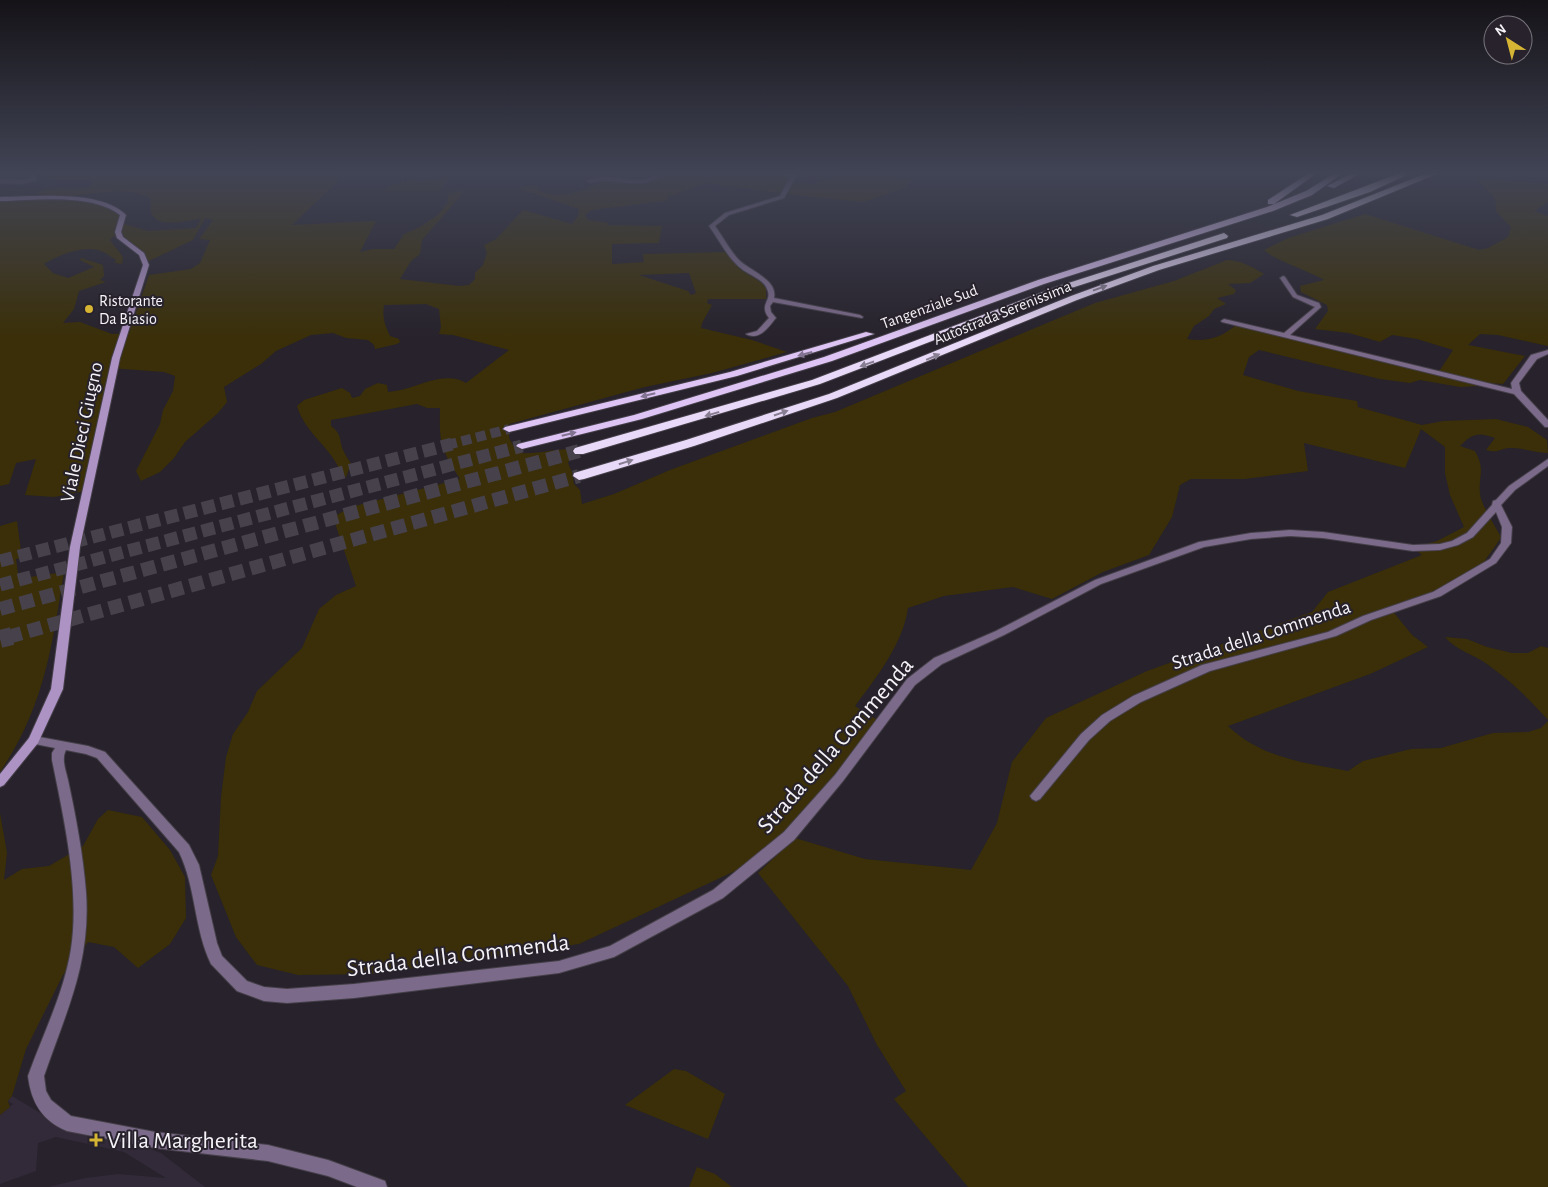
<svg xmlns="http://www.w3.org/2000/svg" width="1548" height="1187" font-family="'Alegreya Sans',sans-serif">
	<rect width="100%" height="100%" fill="#27222b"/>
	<!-- built -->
	<path fill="#322a38" d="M12,1096L47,1117L132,1142L161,1153L205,1187H48L85,1178L118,1174L166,1178L124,1152L56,1137L38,1143L36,1171L0,1184V1115L13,1104L8,1101Z"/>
	<!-- green -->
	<path fill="#3a2f08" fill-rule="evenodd" d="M41,173H342L337,182L292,225L376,221L360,252L373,249H394L404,234L420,227L438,215L448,202V193L460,191L463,193L422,240L420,254L411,261L400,279L459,286L469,285L475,279V273L483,265L487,253L484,245L496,239L523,210L572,224L578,216L579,209L517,188L531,186L540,188L539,191C560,200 590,190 608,177C621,182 651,186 661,173H773L793,176L791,182L813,184L823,180L813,178L818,176L832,177L839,173H862L913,179L904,188L864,202L802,196L706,183L668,197L666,201L591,210L585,215L588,220L608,223L607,225L662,226L659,243L612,244V264L644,262L643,254L726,252L740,269L762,283L766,289V299H708L707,303L712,305L702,323L701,328L752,340L787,352L712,373L645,387L509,424V438L517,452C529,456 554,449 569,449L571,457L568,463L572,472L574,484L580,490L582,504L614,494L670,470L812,418L835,412L1095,303L1174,281L1227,260C1241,260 1252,267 1264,274L1250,283L1228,284L1236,290L1234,294L1217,298L1226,304L1214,309L1209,316L1194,326L1187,339C1207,342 1221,338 1237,324L1438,373L1453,350L1417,339L1392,335L1380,342L1349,333L1315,329L1328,311L1327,305L1301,292L1300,286L1324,280C1309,271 1274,260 1264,250L1288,238L1365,214L1479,250L1488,248L1508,237L1511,227L1496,211L1495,198L1475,177L1548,184V202L1534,211L1548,216V346L1498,335L1480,334L1468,345L1525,356L1503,384L1477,382L1478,386L1460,387L1420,380L1410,383L1380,379L1259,350L1249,357L1243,375L1298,391L1357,401L1358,407L1422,425L1443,421L1496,419L1528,427L1547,440L1548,453C1535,453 1524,448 1512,448C1501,447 1500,454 1486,450L1495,438C1478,432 1473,433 1460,446L1475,451C1486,471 1478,475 1480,494C1481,505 1496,527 1501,537C1497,546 1483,560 1482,568L1432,594L1391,609L1412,635L1428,647L1370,674L1228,726C1261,758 1305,763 1348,771L1363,761L1411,749L1441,748L1493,733L1528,732L1541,728L1548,721V1187H968L894,1099L906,1091L877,1045L848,986L758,873L795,838L865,859L971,870L997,823L1012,762L1046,718L1147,671L1312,612L1328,592L1422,555L1413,548L1437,541L1464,527L1450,495L1445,473V447L1421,429L1405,468L1304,443L1308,471L1245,479H1191L1180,485L1172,517L1149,555L1103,572L1052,599L1013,587L944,596L908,608C903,644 876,678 855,706L881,722L789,836L737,870L579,944L372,974L298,975L257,965L236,937L211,875L218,856L221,797L226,757L233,734L248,712L257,691L302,648L319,609L336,595L356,586L333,517L351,507L460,479C441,448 439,445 440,408H427L417,404L331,420V426C342,434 339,439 343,450C345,455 349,460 351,464L346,477L342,475C332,447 305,434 297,406L304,400L342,388L350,393L352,398L360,396L365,389L378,383L387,385L388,392C414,391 442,369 466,383L509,350L453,335L439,334L441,327L439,309L426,304L384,305C382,318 385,325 390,336L399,339L400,342L397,344L375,349L374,345L368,340L346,338L333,333L311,335L276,351L261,364L224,387L227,402L218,413L185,442L174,458L160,472L141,481L136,471L160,424L163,410L173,391L175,376L164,372L109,368L85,491L54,497L25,495L36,459L16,463L9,484L0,486V199C26,199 108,193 123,215L118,232L110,240L123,257L122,264L115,263L116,260C110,256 105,252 98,250C82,246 58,255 44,264L53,273L68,278L94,267L80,260L81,258L103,265L104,276L100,280L106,282L79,291L74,309L63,323L80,322L112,334L129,333L149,275L191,269L200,263L210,240L199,239L213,220L205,218L193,240L149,261L124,242L121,233L124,224L148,231L196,228L201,219C187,220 159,229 152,214C150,210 151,203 150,198C115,181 76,204 37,193C51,185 73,191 89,188L93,180H55L44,178ZM689,273L696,293L691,295L688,291L639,275Z
		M452,175L439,191H385V189L415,176L417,181Z
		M17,521L22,558L16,559L18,573L30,577L64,572C52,647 44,707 0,772V526Z
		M1445,637L1467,639L1487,647L1512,653H1528L1541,646L1548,648V720C1528,698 1512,682 1487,664C1473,654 1457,651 1445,637Z
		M108,810L142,817L170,850L185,877L186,918L170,944L138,968L114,947L88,942L63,975L26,1049L12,1096L8,1101L10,1107L0,1115V813L7,853L4,880L22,869L49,866L83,846L98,819Z
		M674,1069L686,1071L725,1094L708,1139L625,1105Z
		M697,1167L715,1174L732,1187H689Z"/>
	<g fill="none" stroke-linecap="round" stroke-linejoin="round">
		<!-- trunk-tunnel-far1 -->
		<path stroke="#46414a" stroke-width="10" stroke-dasharray="10 5" stroke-linecap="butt" d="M447,445L509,429"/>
		<!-- trunk-tunnel -->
		<path stroke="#46414a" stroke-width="13" stroke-dasharray="13 6" stroke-linecap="butt" d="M0,561L452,444
			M0,585L522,446"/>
		<!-- motorway-tunnel-far1 -->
		<path stroke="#46414a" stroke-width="14" stroke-dasharray="14 7" stroke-linecap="butt" d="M0,609L579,451
			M8,637L579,476"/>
		<!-- motorway-tunnel -->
		<path stroke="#46414a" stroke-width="18" stroke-dasharray="18 9" stroke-linecap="butt" d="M0,639L12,636"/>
		<!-- minor casing -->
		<g stroke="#443f48" stroke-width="2">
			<path id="minor" d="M29,173H34L37,180L23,184L0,183V179L23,180L32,178Z
				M658,173H663C642,194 616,175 590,183L587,181C609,168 637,191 658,173Z
				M771,173H799L795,178L784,198L729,215L715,226C723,237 729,249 738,259C749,271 778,279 774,298L860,315L863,317L862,318L773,302L770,306L771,312L776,318L775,319C768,328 759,341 746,334L757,331L769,318C758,304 773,301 767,289C764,280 750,275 743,270C728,259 720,241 709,226L725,213L780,196L790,177Z
				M1283,276L1285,277L1297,295L1319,303L1321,307L1290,335L1512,389L1511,383L1531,355L1548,350V354L1537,359L1519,383L1521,391L1548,420V427H1545L1514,394L1222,322L1221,321L1224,319L1284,333L1315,307L1293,297L1280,278Z
				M1548,459V466L1515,490L1501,505L1512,527L1511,543L1496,563L1441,596L1371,620L1336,636L1210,671L1141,702L1110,721L1089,740L1040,799L1036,801L1032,799L1030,796L1081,734L1102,715L1133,696L1202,665L1328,632L1363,616L1433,592L1490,559L1501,543L1502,527L1496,512L1473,537L1458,545L1440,550L1413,551L1323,538L1290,536L1251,539L1204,547L1101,584L1004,635L942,664L915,685L843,781L794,840L723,898L614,957L559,973L354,998L287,1003L264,1001L237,991L211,964C194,929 196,887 179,852L97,758L86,754L66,750C61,759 66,771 68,780C76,817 83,854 86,892C91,963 66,1012 44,1076L46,1091L51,1100L71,1116L155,1132L268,1145L328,1160L385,1181L387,1187H357L328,1176L268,1161L155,1148L67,1131C42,1121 31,1102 28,1076C43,1034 64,993 71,949C80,889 64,819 52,760V753L55,748L30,743L28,740L30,737L34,736L88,746L105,752L189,845L199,865L217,943L222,956L247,981L264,987L287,989L354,984L559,961L610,946L713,890L784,832L835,775L907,679L934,658L996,631L1095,580L1199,542L1251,533L1290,530L1323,532L1413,545L1440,544L1452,541L1467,533L1492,505L1493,501L1496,500L1509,486Z"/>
		</g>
		<!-- secondary casing -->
		<g stroke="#443f48" stroke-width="2">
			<path id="secondary" d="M0,197C34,197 100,189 126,215L121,232L123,237L144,253L149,265L120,358L80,547L63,689L38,743L4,785L0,787V774L29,738L51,689L70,547L112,358L143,265L139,255L117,238L115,232L120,215C93,193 34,200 0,201Z"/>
		</g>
		<!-- trunk casing -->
		<g stroke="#443f48" stroke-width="2">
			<path id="trunk" d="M1309,173H1317L1274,204H1268V200Z
				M1335,173H1343L1312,195L1273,211L1044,284L832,361L642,419L522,449L516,446L518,444L634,415L824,357L1038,280L1267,207L1306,191Z
				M1352,173H1361L1334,188L1327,186Z
				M866,332L874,334L737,376L509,432L503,429L505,427L730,372Z"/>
		</g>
		<!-- motorway casing -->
		<g stroke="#443f48" stroke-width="2">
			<path id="motorway" d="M1400,173H1411L1370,192L1297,217L1290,215Z
				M1427,173H1439L1328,219L1159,270L1077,300L837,398L694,446L584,479L579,480L573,476L574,473L686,440L829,394L1071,296L1153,266L1322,215Z
				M1224,233L1228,236L1227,238L1062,291L820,384L583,454H575L573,451L575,448L812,380L1056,287Z"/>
		</g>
		<!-- minor -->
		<use href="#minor" fill="#7b6a89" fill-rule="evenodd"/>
		<!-- secondary -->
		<use href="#secondary" fill="#ad92c4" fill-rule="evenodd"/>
		<!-- trunk -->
		<use href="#trunk" fill="#dec4f4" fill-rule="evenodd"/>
		<!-- motorway -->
		<use href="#motorway" fill="#e9d9f8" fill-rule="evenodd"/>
	</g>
	<!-- one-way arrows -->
	<defs><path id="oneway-solid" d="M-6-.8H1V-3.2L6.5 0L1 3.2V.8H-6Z" transform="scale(1.25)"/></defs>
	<g fill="#887e92">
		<use href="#oneway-solid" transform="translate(1100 288) rotate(-20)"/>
		<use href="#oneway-solid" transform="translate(933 357) rotate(-23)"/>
		<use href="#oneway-solid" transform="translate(867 364) rotate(161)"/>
		<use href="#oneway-solid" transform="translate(781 413) rotate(-19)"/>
		<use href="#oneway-solid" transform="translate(712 414) rotate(164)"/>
		<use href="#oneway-solid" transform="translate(626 462) rotate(-17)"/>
	</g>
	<g fill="#827390">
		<use href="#oneway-solid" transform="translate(805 354) rotate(165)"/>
		<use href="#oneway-solid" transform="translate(648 395) rotate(166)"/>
		<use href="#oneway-solid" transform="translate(569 434) rotate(-14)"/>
	</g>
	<!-- sky -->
	<linearGradient id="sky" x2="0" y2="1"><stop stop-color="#151318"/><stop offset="0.51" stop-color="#414455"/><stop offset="1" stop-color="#414455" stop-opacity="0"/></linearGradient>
	<rect width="1548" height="339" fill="url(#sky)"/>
	<!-- markers -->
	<g fill="#d6b534" stroke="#27222b" stroke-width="2">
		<circle cx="89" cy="309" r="5"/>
		<path d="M93.5 1132.5h5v5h5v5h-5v5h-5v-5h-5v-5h5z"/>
	</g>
	<g text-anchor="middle" stroke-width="4" stroke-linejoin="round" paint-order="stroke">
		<!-- far-poi labels -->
		<g font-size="16" fill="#f5f2f8" stroke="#27222b" text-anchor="start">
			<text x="99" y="306">Ristorante<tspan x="99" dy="18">Da Biasio</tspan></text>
		</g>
		<!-- far-street labels -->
		<g font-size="16" fill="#f5f2f8" stroke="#27222b">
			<text transform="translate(929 306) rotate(-20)" y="6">Tangenziale Sud</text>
			<text transform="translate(1002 312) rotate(-22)" y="6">Autostrada Serenissima</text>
		</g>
		<!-- street labels -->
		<g font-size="20" fill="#f5f2f8" stroke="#27222b">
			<text transform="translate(81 432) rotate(-78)" y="7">Viale Dieci Giugno</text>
			<text transform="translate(1261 634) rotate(-18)" y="7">Strada della Commenda</text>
		</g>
		<!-- near-street labels -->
		<g font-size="24" fill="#f5f2f8" stroke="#27222b">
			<text transform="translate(835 745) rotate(-49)" y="8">Strada della Commenda</text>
			<text transform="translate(458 955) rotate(-7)" y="8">Strada della Commenda</text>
		</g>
		<!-- near-poi labels -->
		<g font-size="24" fill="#f5f2f8" stroke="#27222b" text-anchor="start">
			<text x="107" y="1148">Villa Margherita</text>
		</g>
	</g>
	<!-- north arrow -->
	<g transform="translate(1508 40) rotate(324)"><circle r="24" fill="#27222b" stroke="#79757d"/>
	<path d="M0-4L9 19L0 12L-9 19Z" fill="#d6b534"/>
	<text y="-8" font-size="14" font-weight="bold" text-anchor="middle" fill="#f5f2f8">N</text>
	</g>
</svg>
